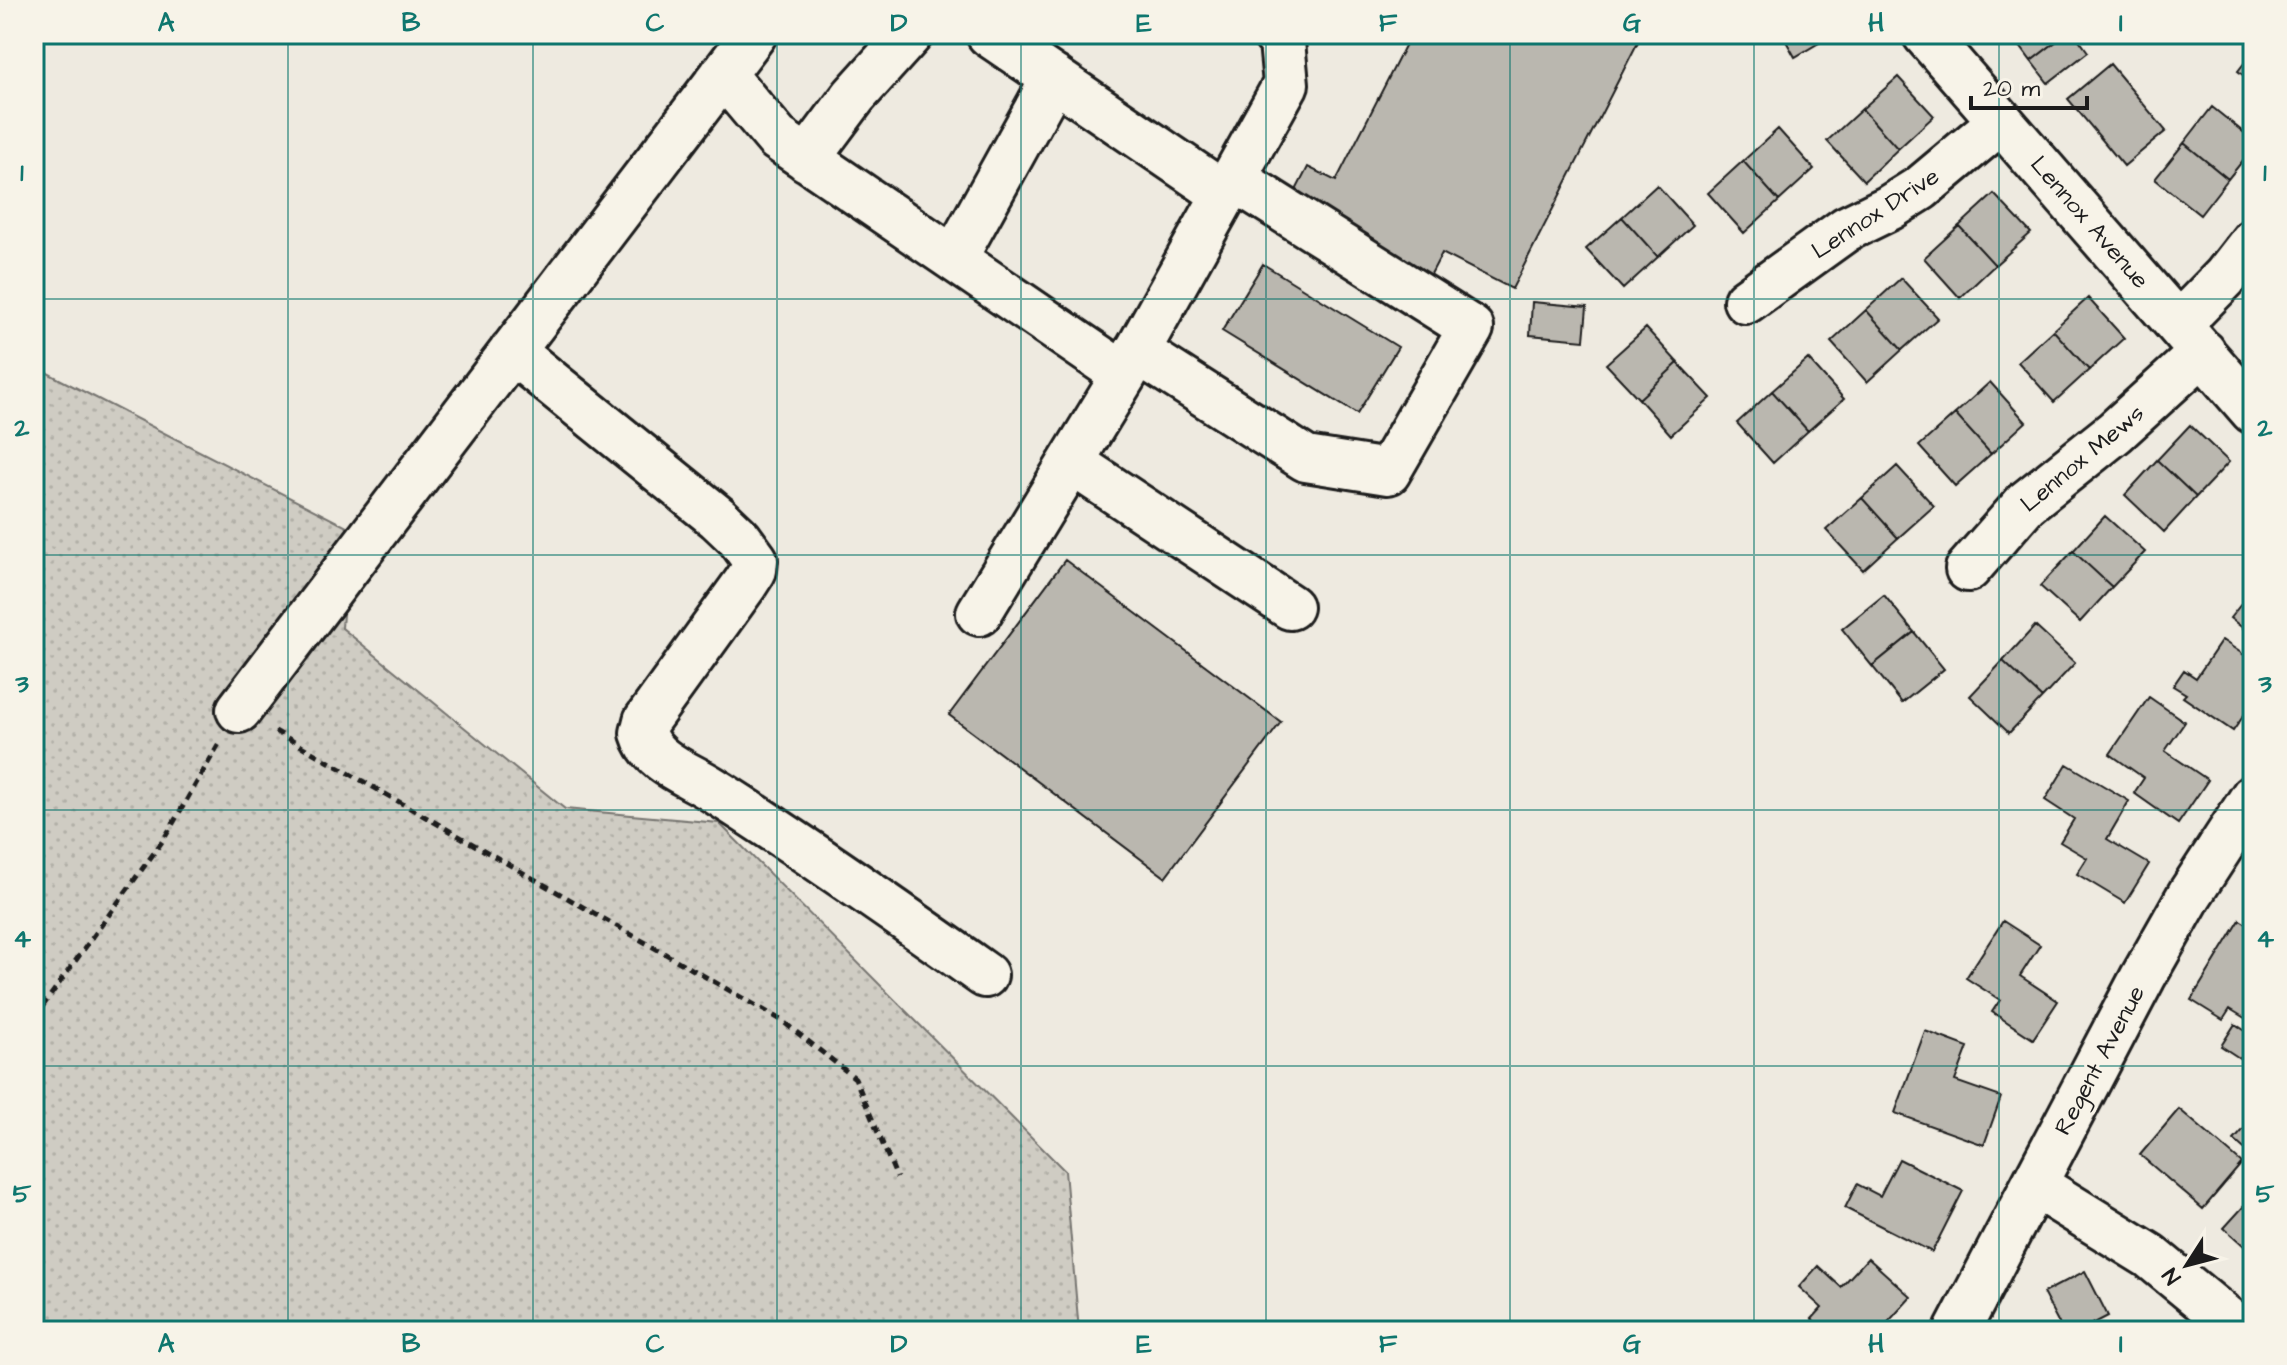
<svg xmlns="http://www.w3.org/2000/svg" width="2287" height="1365" font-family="'Architects Daughter',sans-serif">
	<defs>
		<pattern id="grass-dots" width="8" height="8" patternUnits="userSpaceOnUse" patternTransform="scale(2)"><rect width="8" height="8" fill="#cfccc3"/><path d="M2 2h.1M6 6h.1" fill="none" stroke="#b1afa7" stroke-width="1.8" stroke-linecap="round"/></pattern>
	</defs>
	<rect width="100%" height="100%" fill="#eeeae0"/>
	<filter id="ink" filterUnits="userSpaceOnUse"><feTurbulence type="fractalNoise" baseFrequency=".0125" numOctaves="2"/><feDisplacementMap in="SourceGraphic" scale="16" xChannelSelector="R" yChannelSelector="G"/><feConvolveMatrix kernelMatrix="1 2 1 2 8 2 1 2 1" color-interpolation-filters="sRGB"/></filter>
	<g filter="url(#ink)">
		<!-- grass -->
		<path fill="url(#grass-dots)" stroke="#767470" stroke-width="2" d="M34,366L349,528L342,628L565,809L719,823L1065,1171L1079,1331H34Z"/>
		<!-- building -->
		<path fill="#bab7af" stroke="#1c1c1c" stroke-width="2" d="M1411,34H1642L1512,289L1442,253L1430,276L1289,204L1308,167L1336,181Z
			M1782,34H1834L1795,57Z
			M2019,34H2066L2031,61L2014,38Z
			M2066,34H2075L2088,52L2048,83L2031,61Z
			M2253,52V83L2238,71Z
			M2110,64L2166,131L2124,166L2068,99Z
			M1898,77L1934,116L1898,149L1862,109Z
			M2212,107L2253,140V148L2228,179L2184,143Z
			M1862,109L1898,149L1864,181L1827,141Z
			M1778,129L1814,169L1779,201L1743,161Z
			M2184,143L2228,179L2200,215L2155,179Z
			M1743,161L1779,201L1744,233L1708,193Z
			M1657,185L1693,225L1658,257L1622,217Z
			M1994,194L2031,233L1995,265L1959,226Z
			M1622,217L1658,257L1623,289L1586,249Z
			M1959,226L1995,265L1960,298L1924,258Z
			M1263,264L1398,347L1357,414L1222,331Z
			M1901,278L1938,318L1902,350L1866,310Z
			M2088,298L2124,338L2089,370L2053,330Z
			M1532,302L1587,307L1584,340L1530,335Z
			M1866,310L1902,350L1867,382L1831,342Z
			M1646,328L1678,363L1639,399L1606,364Z
			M2053,330L2089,370L2054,402L2018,362Z
			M1808,359L1844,399L1808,431L1772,391Z
			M1678,363L1711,398L1671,435L1639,399Z
			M1990,382L2026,422L1991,454L1955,414Z
			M1772,391L1808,431L1773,463L1737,423Z
			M1955,414L1991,454L1955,486L1919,446Z
			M2190,425L2229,462L2196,497L2157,460Z
			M2157,460L2196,497L2164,532L2125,495Z
			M1897,466L1934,506L1898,538L1862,498Z
			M1862,498L1898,538L1863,570L1826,530Z
			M2105,516L2145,552L2112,587L2073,551Z
			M2073,551L2112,587L2080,622L2040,586Z
			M1065,560L1281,722L1165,877L949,715Z
			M2253,589V636L2230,618Z
			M1884,595L1914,632L1872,666L1842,629Z
			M2035,626L2075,663L2042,698L2003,661Z
			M1914,632L1944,669L1902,703L1872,666Z
			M2222,640L2253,661V702L2233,731L2183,697L2186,694L2173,686L2184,670L2196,678Z
			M2003,661L2042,698L2009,733L1970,696Z
			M2149,697L2185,722L2165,751L2208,780L2178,824L2134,793L2144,778L2110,754Z
			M2067,764L2129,801L2107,839L2149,864L2125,903L2077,874L2087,858L2060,842L2074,819L2045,800Z
			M2240,920L2253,928V1023L2230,1009L2223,1020L2191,1000Z
			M2003,921L2040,945L2020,976L2058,1001L2033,1039L1992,1012L2000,1000L1966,978Z
			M2235,1024L2253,1036V1067L2221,1046Z
			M1925,1031L1968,1047L1955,1081L2001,1097L1984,1145L1895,1113Z
			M2179,1109L2242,1163L2203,1209L2140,1155Z
			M2253,1119V1153L2251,1155L2234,1140Z
			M1899,1159L1963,1191L1932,1252L1845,1208L1857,1184L1880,1196Z
			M2253,1196V1254L2224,1228Z
			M1868,1258L1911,1297L1880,1331H1826L1812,1319L1822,1308L1799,1287L1818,1266L1841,1287Z
			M2085,1271L2108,1316L2079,1331H2063L2043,1293Z"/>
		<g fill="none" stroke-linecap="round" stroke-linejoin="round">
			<!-- minor casing -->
			<g stroke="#1c1c1c" stroke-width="50">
				<path id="minor" d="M989,34L1224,194
					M1925,34L2253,411
					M723,74L777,138L1124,375L1286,84L1282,42L1275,34
					M807,159L854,96L910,34
					M954,259L1054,78
					M1746,301L1846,229L1889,208L1921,188L2001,121
					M2179,324L2225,277L2253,241
					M512,351L718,518L739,538L755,560L754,570L745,584L646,721L643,733C651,762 689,774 712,789C805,848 895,911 985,975
					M1137,351L1306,459L1388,472L1471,328L1233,178
					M1071,462L1290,607
					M1968,569L2026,503L2115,432L2203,352
					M979,613L1124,375
					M239,710L754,34
					M2035,1185L2150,1256L2241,1331
					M1957,1331L2143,977L2190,894L2253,797"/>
			</g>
			<!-- path -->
			<path stroke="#1c1c1c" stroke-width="5" stroke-dasharray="8 6" stroke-linecap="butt" d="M275,731L781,1020L855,1078L897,1178
				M34,1018L164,839L219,744"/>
			<!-- minor -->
			<use href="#minor" stroke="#f7f3e8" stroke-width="44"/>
		</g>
	</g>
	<!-- grid -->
	<path fill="none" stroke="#0f766e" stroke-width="2" stroke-opacity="0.55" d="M288,34V1331M533,34V1331M777,34V1331M1021,34V1331M1266,34V1331M1510,34V1331M1754,34V1331M1999,34V1331M34,299H2253M34,555H2253M34,810H2253M34,1066H2253"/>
	<g text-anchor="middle" stroke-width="6" stroke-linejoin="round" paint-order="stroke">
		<!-- street labels -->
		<g font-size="24" fill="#1c1c1c" stroke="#f7f3e8">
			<text transform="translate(1875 213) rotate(-33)" y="8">Lennox Drive</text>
			<text transform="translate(2090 222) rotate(49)" y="8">Lennox Avenue</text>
			<text transform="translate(2082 458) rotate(-40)" y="8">Lennox Mews</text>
			<text transform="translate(2099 1060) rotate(-62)" y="8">Regent Avenue</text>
		</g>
	</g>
	<!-- margin -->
	<rect width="2287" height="1365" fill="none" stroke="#f7f3e8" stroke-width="88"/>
	<!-- north arrow -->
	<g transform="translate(2187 1265) rotate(234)" stroke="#f7f3e8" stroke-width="6" paint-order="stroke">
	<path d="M0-6L14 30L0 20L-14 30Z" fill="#1c1c1c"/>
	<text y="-12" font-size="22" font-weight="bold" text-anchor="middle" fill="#1c1c1c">N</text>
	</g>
	<!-- scale -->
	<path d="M1971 96v12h116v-12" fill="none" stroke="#1c1c1c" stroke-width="4"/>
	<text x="1983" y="96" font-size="24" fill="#1c1c1c" stroke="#f7f3e8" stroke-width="6" paint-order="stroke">20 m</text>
	<rect x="44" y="44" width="2199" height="1277" fill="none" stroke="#0f766e" stroke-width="3"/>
	<g font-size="26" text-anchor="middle" font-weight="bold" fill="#0f766e">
		<text x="166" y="31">A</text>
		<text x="411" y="31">B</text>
		<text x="655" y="31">C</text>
		<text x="899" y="31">D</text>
		<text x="1144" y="31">E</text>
		<text x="1388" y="31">F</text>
		<text x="1632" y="31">G</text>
		<text x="1876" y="31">H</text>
		<text x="2121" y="31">I</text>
		<text x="22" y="181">1</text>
		<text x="2265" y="181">1</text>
		<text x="22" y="436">2</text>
		<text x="2265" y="436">2</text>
		<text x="22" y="692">3</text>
		<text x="2265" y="692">3</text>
		<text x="22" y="947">4</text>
		<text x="2265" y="947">4</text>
		<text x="22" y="1202">5</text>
		<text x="2265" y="1202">5</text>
		<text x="166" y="1352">A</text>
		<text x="411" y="1352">B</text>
		<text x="655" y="1352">C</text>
		<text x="899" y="1352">D</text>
		<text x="1144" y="1352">E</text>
		<text x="1388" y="1352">F</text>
		<text x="1632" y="1352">G</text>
		<text x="1876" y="1352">H</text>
		<text x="2121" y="1352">I</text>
	</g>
</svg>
